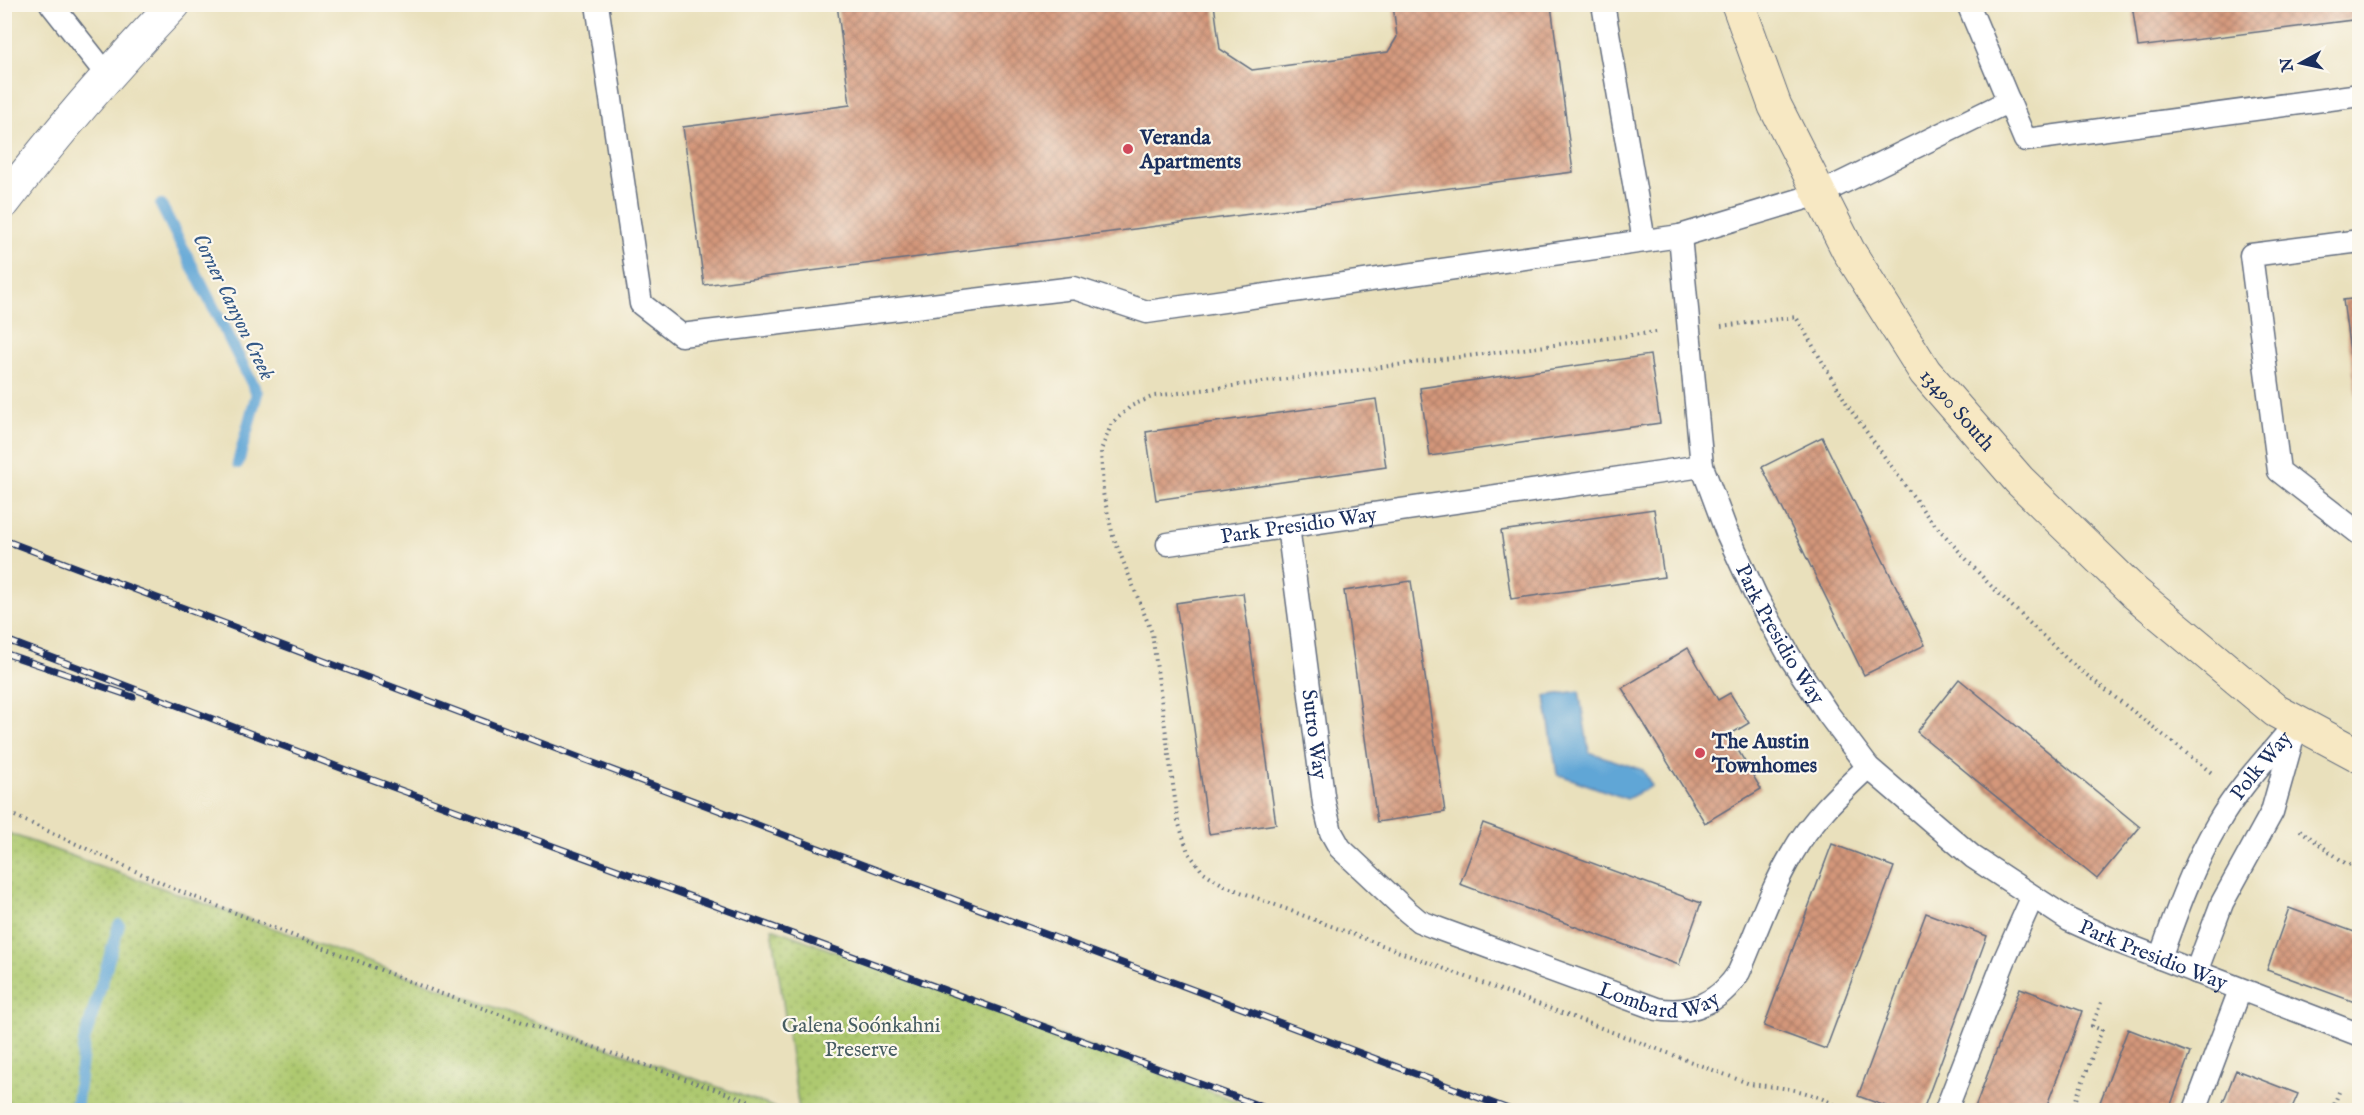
<svg xmlns="http://www.w3.org/2000/svg" width="2364" height="1115" font-family="'IM FELL English',serif">
	<defs>
		<pattern id="grass-dots" width="8" height="8" patternUnits="userSpaceOnUse" patternTransform="scale(1.5)"><rect width="8" height="8" fill="#aec96f"/><path d="M2 2h.1M6 6h.1" fill="none" stroke="#8da45e" stroke-width="1.8" stroke-linecap="round"/></pattern>
		<pattern id="building-cross-hatch" width="8" height="8" patternUnits="userSpaceOnUse" patternTransform="scale(1.5)"><rect width="8" height="8" fill="#d4977a"/><path d="M0 0l8 8M0 8l8-8" fill="none" stroke="#ab7c67"/></pattern>
	</defs>
	<rect width="100%" height="100%" fill="#fbf7ec"/>
	<filter id="ink" filterUnits="userSpaceOnUse"><feTurbulence type="fractalNoise" baseFrequency=".0167" numOctaves="2"/><feDisplacementMap in="SourceGraphic" scale="12" xChannelSelector="R" yChannelSelector="G"/><feConvolveMatrix kernelMatrix="1 2 1 2 8 2 1 2 1" color-interpolation-filters="sRGB"/></filter>
	<filter id="wash" filterUnits="userSpaceOnUse"><feTurbulence type="fractalNoise" baseFrequency=".008" numOctaves="4" result="noise"/><feDisplacementMap in="SourceGraphic" scale="24" xChannelSelector="R" yChannelSelector="G"/><feGaussianBlur stdDeviation="1.35" result="paint"/><feColorMatrix in="noise" values="0 0 0 0 0 0 0 0 0 0 0 0 0 0 0 0 0 1.4 0 .05"/><feComposite in="paint" operator="in"/></filter>
	<g filter="url(#wash)">
		<rect width="100%" height="100%" fill="#e9e0bc"/>
		<!-- grass -->
		<path fill="url(#grass-dots)" stroke="#647c66" stroke-width="1.5" d="M4,832H5L782,1110H5Z
			M772,928L1260,1110H799Z"/>
		<!-- water -->
		<path fill="#61a6d6" stroke="#3e6a9a" stroke-width="1.5" d="M1579,691L1589,752L1643,770L1652,786L1627,799L1557,774L1545,696Z"/>
		<g fill="none" stroke-linecap="round" stroke-linejoin="round">
			<!-- stream -->
			<path stroke="#61a6d6" stroke-width="12" d="M161,205L257,393L238,463
				M76,1110L84,1042L119,925"/>
		</g>
		<g id="blocks">
			<!-- building -->
			<path fill="url(#building-cross-hatch)" d="M837,4H1214L1220,49L1252,70L1388,52L1397,37L1393,5H1551L1573,172L704,285L683,127L850,105Z
				M2132,4H2360V19L2138,47Z
				M2360,298V411H2358L2343,300Z
				M1650,355L1660,423L1430,456L1420,388Z
				M1376,399L1386,467L1156,500L1146,432Z
				M1822,437L1925,645L1864,675L1762,467Z
				M1654,509L1664,577L1511,599L1501,531Z
				M1411,581L1445,812L1377,822L1344,591Z
				M1243,593L1276,824L1209,834L1176,603Z
				M1688,648L1718,700L1730,693L1749,723L1729,735L1761,789L1705,823L1622,688Z
				M1959,679L2140,827L2097,879L1917,732Z
				M1483,823L1701,903L1679,965L1460,884Z
				M1832,844L1894,867L1826,1049L1764,1026Z
				M2289,908L2360,934V1004L2267,970Z
				M1926,913L1987,936L1923,1110H1896L1858,1096Z
				M2020,988L2082,1011L2070,1045L2045,1110H1974Z
				M2128,1029L2190,1053L2169,1110H2097Z
				M2236,1070L2298,1094L2291,1110H2220Z"/>
		</g>
	</g>
	<g filter="url(#ink)">
		<use href="#blocks" fill-opacity="0" stroke="#636d7f" stroke-width="1.5"/>
		<g fill="none" stroke-linecap="round" stroke-linejoin="round">
			<!-- service casing -->
			<g stroke="#636d7f" stroke-width="25">
				<g id="service">
					<path d="M51,4L107,75"/>
					<path d="M597,4L641,304L681,335L1074,288L1147,312L1680,236L1819,194L2009,101"/>
					<path d="M1603,4L1644,241"/>
					<path d="M1968,4L2025,140L2360,95"/>
					<path id="s1" d="M1680,236L1702,466L1727,533L1756,596L1790,657L1828,714L1868,767L1973,857L2069,920L2111,939L2360,1035"/>
					<path d="M2360,241L2251,255L2279,471L2360,534"/>
					<path id="s2" d="M1288,526L1324,803L1331,832L1340,848L1407,911L1419,921L1434,927L1657,1009C1691,1015 1720,1002 1739,972C1756,933 1770,891 1792,854C1811,820 1840,793 1868,767"/>
					<path id="s3" d="M1168,544L1702,466"/>
					<path id="s4" d="M2160,958C2176,913 2193,865 2218,823C2239,786 2270,755 2297,722"/>
					<path d="M2196,972L2222,903L2272,812L2295,730"/>
					<path d="M1946,1110L2004,961L2032,898"/>
					<path d="M2195,1110L2240,990"/>
				</g>
			</g>
			<!-- tertiary casing -->
			<g stroke="#636d7f" stroke-width="35">
				<path id="tertiary" d="M4,202C57,132 113,68 174,4"/>
			</g>
			<!-- secondary casing -->
			<g stroke="#636d7f" stroke-width="35">
				<g id="secondary">
					<path id="s5" d="M1738,4L1775,106L1848,250L1925,372L2019,480L2135,593L2276,711L2360,756"/>
				</g>
			</g>
			<!-- path -->
			<path stroke="#636d7f" stroke-width="4" stroke-dasharray="1.5 4.5" stroke-linecap="butt" d="M1721,326L1796,317L1850,409L1928,517L1988,583L2070,662L2213,774
				M1656,332L1154,396L1131,406L1112,423L1101,450L1103,493L1113,536L1152,633L1178,821L1188,852L1202,871L1225,886L1750,1084C1791,1089 1808,1089 1844,1110
				M4,811L177,890L439,993L774,1110
				M2300,830L2345,863L2360,868
				M2072,1110L2102,1030L2092,1026L2102,1000
				M2332,1110L2339,1092"/>
			<!-- service -->
			<use href="#service" stroke="#fff" stroke-width="22"/>
			<!-- tertiary -->
			<use href="#tertiary" stroke="#fff" stroke-width="33"/>
			<!-- secondary -->
			<use href="#secondary" stroke="#f7e8c3" stroke-width="33"/>
			<!-- rail casing -->
			<g stroke="#1b2f5e" stroke-width="7">
				<path id="rail" d="M4,540L1511,1110
					M4,639L346,770L1271,1110
					M4,653L133,697"/>
			</g>
			<!-- rail -->
			<use href="#rail" stroke="#fbf7ec" stroke-width="4.5" stroke-dasharray="14" stroke-linecap="butt"/>
		</g>
	</g>
	<!-- markers -->
	<g fill="#d1495b" stroke="#fbf7ec" stroke-width="2">
		<circle cx="1128" cy="149" r="6"/>
		<circle cx="1700" cy="753" r="6"/>
	</g>
	<g text-anchor="middle" stroke-width="4.5" stroke-linejoin="round" paint-order="stroke">
		<!-- poi labels -->
		<g font-size="21" font-weight="bold" fill="#1b2f5e" stroke="#fbf7ec" text-anchor="start">
			<text x="1140" y="144">Veranda<tspan x="1140" dy="24">Apartments</tspan></text>
			<text x="1712" y="748">The Austin<tspan x="1712" dy="24">Townhomes</tspan></text>
		</g>
		<!-- street labels -->
		<g font-size="21" fill="#1b2f5e" stroke="#fbf7ec">
			<text dy="7" stroke="none"><textPath href="#s5" startOffset="464">13490 South</textPath></text>
			<text dy="7" stroke="none"><textPath href="#s3" startOffset="132">Park Presidio Way</textPath></text>
			<text dy="7" stroke="none"><textPath href="#s1" startOffset="417">Park Presidio Way</textPath></text>
			<text dy="7" stroke="none"><textPath href="#s2" startOffset="210">Sutro Way</textPath></text>
			<text dy="7" stroke="none"><textPath href="#s4" startOffset="219">Polk Way</textPath></text>
			<text dy="7" stroke="none"><textPath href="#s1" startOffset="921">Park Presidio Way</textPath></text>
			<text dy="7" stroke="none"><textPath href="#s2" startOffset="690">Lombard Way</textPath></text>
		</g>
		<!-- park labels -->
		<g font-size="21" fill="#475d63" stroke="#fbf7ec">
			<text x="861" y="1032">Galena Soónkahni<tspan x="861" dy="24">Preserve</tspan></text>
		</g>
		<!-- water labels -->
		<g font-size="22" font-style="italic" fill="#345988" stroke="#fbf7ec">
			<text transform="translate(235 306) rotate(64)" y="8">Corner Canyon Creek</text>
		</g>
	</g>
	<!-- margin -->
	<rect width="2364" height="1115" fill="none" stroke="#fbf7ec" stroke-width="24"/>
	<!-- north arrow -->
	<g transform="translate(2301 63) rotate(262)" stroke="#fbf7ec" stroke-width="4.5" paint-order="stroke">
	<path d="M0-4.5L10 22L0 15L-10 22Z" fill="#1b2f5e"/>
	<text y="-9" font-size="16" font-weight="bold" text-anchor="middle" fill="#1b2f5e">N</text>
	</g>
</svg>
